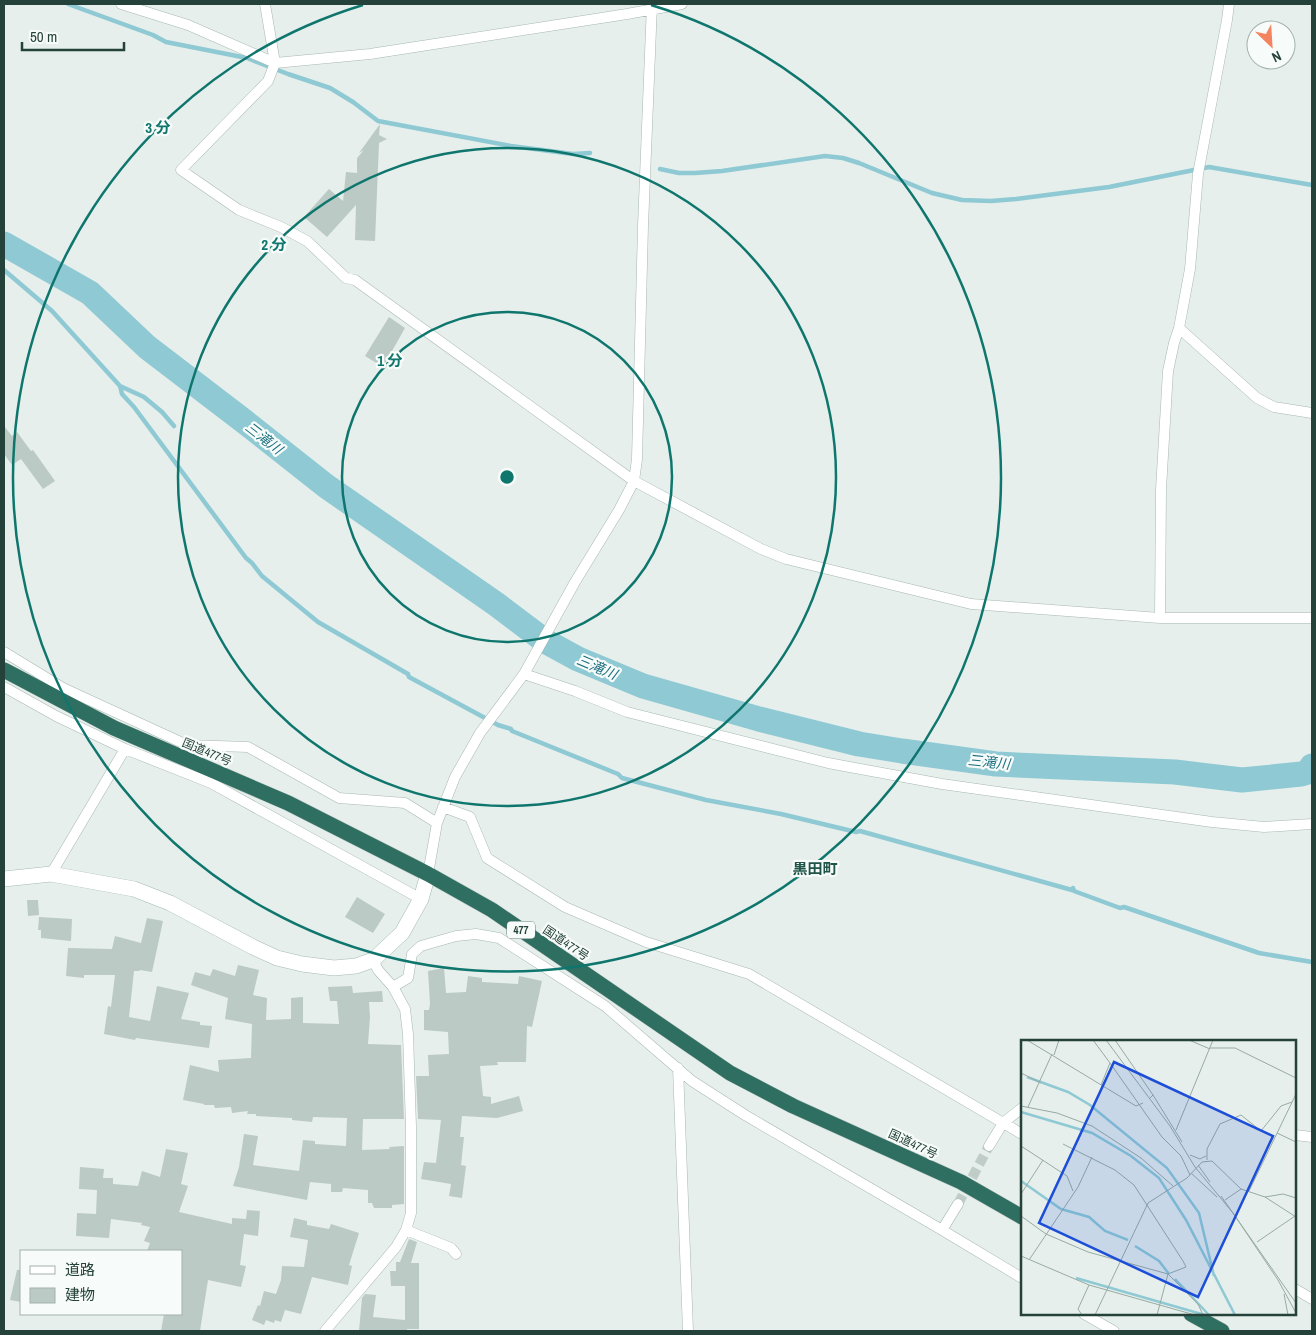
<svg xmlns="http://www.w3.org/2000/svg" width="1316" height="1335" font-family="'Archivo Narrow','Noto Sans JP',sans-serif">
	<rect width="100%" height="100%" fill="#e6efeb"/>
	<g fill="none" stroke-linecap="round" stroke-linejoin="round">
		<!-- stream -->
		<path stroke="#8ec9d4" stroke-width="4.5" d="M68,4L153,35L166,42L247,58L288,74L330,88L353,102L378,121L511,146L573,154L590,153
			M660,169L679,173H695L722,171L825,156L843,158L859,163L932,193L962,200L991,201L1016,199L1109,187L1209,167L1312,185
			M4,270L52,311L120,386L144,397L162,412L174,426
			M120,386L122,394L134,407L246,558L252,563L262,576L318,622L408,674L409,677L498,725L511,729L512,731L618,774L622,778L706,800L781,814L856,832L860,831L1072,890L1073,888L1074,891L1120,908L1124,907L1259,953L1312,962"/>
		<!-- river -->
		<path stroke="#8ec9d4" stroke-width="25" d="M4,244L90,293L147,347L245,422L326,486L496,604L545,641L578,659L643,686L759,719L859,744L902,751L996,764L1175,772L1242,780L1301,774L1308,772L1312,766"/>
	</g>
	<!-- building -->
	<path fill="#bbcac4" d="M380,124L379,135L387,139L379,143L375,241L355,240L356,205L327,237L304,217L329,189L343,201L346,172L357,173V158L364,150L359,153Z
		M389,317L405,328L383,367L365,356Z
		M4,426L12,436L17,432L31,451L33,450L55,481L43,489L21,459L12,465L4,454Z
		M357,897L385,914L373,933L345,917Z
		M27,900H38L39,915L28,916Z
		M39,917L72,919L71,941L41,938V930H38Z
		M147,918L163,921L152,972L140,970L139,971H134L129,1017L150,1021L157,986L189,993L181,1019L200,1022V1025L212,1026L209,1048L136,1038L135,1040L104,1034L108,1006L111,1007L115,975H84V978L66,976L68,948L112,949L115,936L141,943Z
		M238,965L259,970L253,995L267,998L266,1020L291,1019V998L303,997V1023L339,1024L337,1001H330L328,987L352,986L353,993L382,991L383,1002H369L370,1017L368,1044L401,1045L404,1119H363L362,1150L390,1149L389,1147L404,1146V1204L392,1205V1208H374L372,1203H368V1190L343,1188L342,1192H331V1184L310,1182L307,1200L233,1186L239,1167L244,1134L258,1136L253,1165L299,1171L303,1140L315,1141V1144L346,1146L347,1118L313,1117L312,1122L292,1120V1118L256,1116V1114H247L248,1111L232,1113L231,1107L215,1108L214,1105H204V1104L183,1100L190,1065L219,1072L218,1060L251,1058L252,1024L225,1019L228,998L191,985L195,972L210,976L213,969L235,976Z
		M444,968L446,993L466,992L468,976L482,978V982L518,984L519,976L542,981L532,1027L527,1026L526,1062H497L498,1065L480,1066L483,1096L491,1097V1104L519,1096L523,1111L497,1118L462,1116L460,1137H464L461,1165L466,1166L462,1198L449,1196L451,1184L421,1179L424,1162L436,1163L441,1120L418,1119L416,1076H429L428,1055L449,1054L448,1032L424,1030V1010H429L430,1004L428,971Z
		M166,1149L188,1153L181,1184L188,1186L179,1212L232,1224V1218L246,1219L247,1210L260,1211L258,1236L244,1234L240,1265L246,1266L241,1287L208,1280L200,1331H161L164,1314H181V1251H147L150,1243L144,1241L150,1227L141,1225L142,1223L111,1219L109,1238L76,1236L77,1213L96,1214L97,1190L79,1189L80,1167L104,1169L103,1178H113V1184L138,1186L142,1171L160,1177Z
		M294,1218L307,1221V1225L329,1229L331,1224L359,1233L349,1265L352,1266L348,1285L312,1277L301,1314L285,1310L281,1322L275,1320L274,1323L266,1320L264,1325L252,1320L258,1305L260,1306L264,1291L276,1294L281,1280L282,1266L304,1267L308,1240L290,1237Z
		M409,1239L417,1242L411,1263H419V1329H407V1331H359L362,1298L365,1294L376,1295L373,1317L405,1320V1286H391L390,1271H396V1262H400Z
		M17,1270H21V1302L10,1300Z"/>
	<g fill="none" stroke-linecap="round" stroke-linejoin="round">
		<!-- street-tunnel -->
		<path stroke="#bfccc8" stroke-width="10" stroke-dasharray="10 5" stroke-linecap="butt" d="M958,1204L989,1146"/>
		<!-- street casing -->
		<g stroke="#a8b8b2" stroke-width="11">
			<path id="street" d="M121,4L188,25L275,63L370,54L627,14L682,4
				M265,4L275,63L268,81L181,170L239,210L281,227L307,241L346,278L355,280L634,481L761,549L786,559L971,604L1160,618H1312
				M1179,328L1257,398L1274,407L1312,413
				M1160,618L1161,489L1168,371L1174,343L1179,328L1190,269L1198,174L1227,20L1229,4
				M4,652L63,688L187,745L248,747L339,798L405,803L437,823
				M524,674L575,691L627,712L828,763L942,784L1212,822L1264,827L1312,824
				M4,687L56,716L125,749L211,783L421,899
				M443,807L470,817L487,858L565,907L646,942L749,974L1022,1134
				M51,874L125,749
				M428,874L437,823L455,777L480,733L524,674L575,582L619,510L634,481L637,459L643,226L652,4
				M393,987L408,978L412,954L421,946L456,936L476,934L499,938L605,1006L692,1081L745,1115L942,1230L958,1204
				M678,1068L688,1331
				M1295,1135L1312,1137
				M989,1146L1003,1123L1022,1108
				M406,1230L451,1248L456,1254
				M942,1230L1022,1278
				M1295,1289L1312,1299
				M1084,1314L1114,1331
				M325,1331L396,1247L406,1230L411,1213V1127L408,1034L405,1009L393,987L378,970L373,960"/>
		</g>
		<!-- secondary casing -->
		<g stroke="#a4bbb3" stroke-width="16">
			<path id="secondary" d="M4,879L51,874L134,889L170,903L253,947L277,958L302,964L334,968L356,966L373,960L402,933L421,899L428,874"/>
		</g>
		<!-- highway casing -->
		<g stroke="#c2cac8" stroke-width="16">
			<path id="highway" d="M4,670L114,728L288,803L428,874L492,910L730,1073L793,1106L961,1182L1022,1217
				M1191,1314L1222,1331"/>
		</g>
		<!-- street -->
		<use href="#street" stroke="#fff" stroke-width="10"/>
		<!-- secondary -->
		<use href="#secondary" stroke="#fff" stroke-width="15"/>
		<!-- highway -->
		<use href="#highway" stroke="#2f6f62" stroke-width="15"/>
	</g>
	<!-- distance rings -->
	<g fill="none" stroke="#0f766e" stroke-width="2.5">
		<circle cx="507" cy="477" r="165"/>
		<circle cx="507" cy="477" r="329"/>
		<path d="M651 5A494 494 0 1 1 363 5"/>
	</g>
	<g text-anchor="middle" stroke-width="4.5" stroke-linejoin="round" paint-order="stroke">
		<!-- shield labels -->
		<rect fill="#f7fbf9" stroke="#637a73" stroke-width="1" x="507" y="921.5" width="28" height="17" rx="4"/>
		<g font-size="11" font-weight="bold" fill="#24423a">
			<text x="521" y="934">477</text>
		</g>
		<!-- street labels -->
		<g font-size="12" fill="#24423a" stroke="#f7fbf9">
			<text transform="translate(207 752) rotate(23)" y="4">国道477号</text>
			<text transform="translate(566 943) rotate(34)" y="4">国道477号</text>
			<text transform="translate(913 1144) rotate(25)" y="4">国道477号</text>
		</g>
		<!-- water labels -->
		<g font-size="14" font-style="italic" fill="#1c6f80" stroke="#f7fbf9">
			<text transform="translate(264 438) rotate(38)" y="5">三滝川</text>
			<text transform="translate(597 667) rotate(23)" y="5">三滝川</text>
			<text transform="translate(989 762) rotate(6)" y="5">三滝川</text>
		</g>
		<!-- quarter labels -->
		<g font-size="15" font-weight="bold" fill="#1f5548" stroke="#f7fbf9">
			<text x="815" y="874">黒田町</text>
		</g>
	</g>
	<!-- overview -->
	<g transform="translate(1021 1040)">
		<rect width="275" height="275" fill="#e6efeb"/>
		<path fill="none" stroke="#8ec9d4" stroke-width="2.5" d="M6,37L47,52L69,65L146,128L178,173L193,236M0,72L71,93L110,116L138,138L165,180L214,275M0,141L40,169L68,177L84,191L107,200M114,206L138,221L148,234M55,238L184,275M154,239L188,275"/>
		<path fill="none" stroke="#98aaa4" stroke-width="1" d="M6,0L115,66L122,63M72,0L89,23L80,45M85,0L149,86L174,127L212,173L257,240L275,273M94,0L132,55M168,0L189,9M189,8H214L275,38M33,15L38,0M89,23L141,97L160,116L169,135M0,33L20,43M129,58L132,55L161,102M0,66L36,73L71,86L120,118L152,146M7,67L31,14M155,90L192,0M256,93L275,102M42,104L94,130L113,145L162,221L165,227L147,234L136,275M0,106L46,136L52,151M169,115L179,119L185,116M186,120V109L199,84L220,75L240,91L260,66L271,62M177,125L189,142M170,133L196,157M228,151L275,54M0,154L22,120M200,156L275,263M244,157L262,154L275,158M204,160L220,149M0,176L25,194L67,212L147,234L177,264L182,275M236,202L274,176M0,216L68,245L174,275M8,220L57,147L71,117M263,254L267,275M61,275L57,269L68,245M74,275L127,163L166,138L181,122L191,121L220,149L244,157L275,177"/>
		<path fill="#1d4ed8" fill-opacity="0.15" stroke="#1d4ed8" stroke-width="2.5" d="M93,22L252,96L177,257L18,183Z"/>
		<rect width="275" height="275" fill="none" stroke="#24423a" stroke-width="2.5"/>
	</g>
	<circle cx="507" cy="477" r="8" fill="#0f766e" stroke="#f7fbf9" stroke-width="2.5"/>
	<g font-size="15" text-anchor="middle" font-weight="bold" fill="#0f766e" stroke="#f7fbf9" stroke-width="4.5" stroke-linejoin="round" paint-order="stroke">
		<text x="158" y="133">3 分</text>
		<text x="274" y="250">2 分</text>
		<text x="390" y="366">1 分</text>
	</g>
	<!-- border -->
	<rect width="1316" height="1335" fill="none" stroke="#24423a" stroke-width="10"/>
	<!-- legend -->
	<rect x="20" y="1250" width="162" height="65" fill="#f7fbf9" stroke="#a3b1ad"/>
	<rect x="30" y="1266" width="25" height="8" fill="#ffffff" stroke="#a3b1ad"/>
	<text x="65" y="1275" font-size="15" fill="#24423a">道路</text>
	<rect x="30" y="1288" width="25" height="15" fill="#bbcac4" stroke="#a3b1ad"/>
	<text x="65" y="1300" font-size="15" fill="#24423a">建物</text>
	<!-- north arrow -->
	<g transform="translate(1271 45) rotate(155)"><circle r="24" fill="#f7fbf9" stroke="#a3b1ad"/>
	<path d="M0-4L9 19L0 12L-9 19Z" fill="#f4845f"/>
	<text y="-8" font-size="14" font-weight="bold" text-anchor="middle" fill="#24423a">N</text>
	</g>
	<!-- scale -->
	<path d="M22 42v8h102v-8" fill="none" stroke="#24423a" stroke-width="2.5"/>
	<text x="30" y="42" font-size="15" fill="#24423a" stroke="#f7fbf9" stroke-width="4" paint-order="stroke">50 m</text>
</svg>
